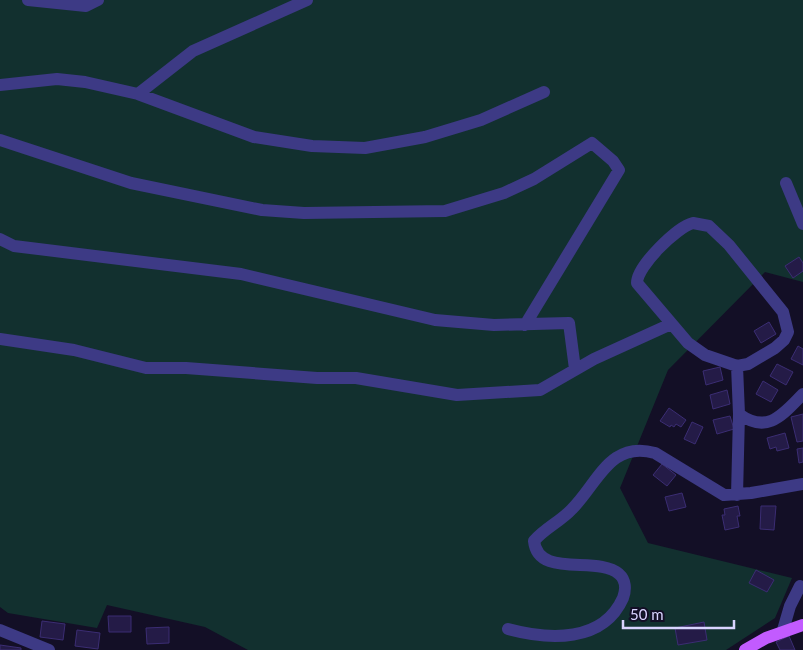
<svg xmlns="http://www.w3.org/2000/svg" width="803" height="650" font-family="Lato,sans-serif">
	<rect width="100%" height="100%" fill="#130f26"/>
	<!-- green -->
	<path fill="#12302f" d="M0,0H803V282L765,272L668,370L620,488L648,543L792,578L775,618L726,650H248L205,627L107,605L97,628L8,613L0,607Z"/>
	<!-- building -->
	<path fill="#241b47" stroke="#3b2d73" d="M799,257L803,263V271L793,278L785,266Z
		M769,322L776,334L761,343L754,331Z
		M798,346L803,349V365L791,359Z
		M777,364L793,372L786,385L770,376Z
		M720,367L723,380L706,385L703,371Z
		M763,381L778,390L771,402L756,394Z
		M727,390L730,404L713,409L710,395Z
		M669,408L686,420L681,427L676,424L674,427L671,425L670,427L660,421Z
		M803,414V441L797,442L791,417Z
		M730,416L734,429L717,434L713,420Z
		M692,422L703,427L695,444L684,439Z
		M785,433L789,448L777,451L776,447L770,449L767,438Z
		M803,448V462L799,463L797,449Z
		M662,464L676,475L667,486L653,475Z
		M682,493L686,507L669,511L665,497Z
		M738,506L740,516H737L739,527L725,530L722,515H725L724,509Z
		M761,506H776L774,530L760,529Z
		M756,570L774,580L767,592L749,583Z
		M108,616H131V632H109Z
		M42,621L65,624L63,640L40,637Z
		M704,622L707,640L678,645L675,628Z
		M169,627V643L147,644L146,628Z
		M77,630L100,633L98,649L75,646Z
		M789,636L795,650H780L776,642Z
		M0,645L21,648V650H0Z"/>
	<g fill="none" stroke-linecap="round" stroke-linejoin="round">
		<!-- minor -->
		<path stroke="#3d3a85" stroke-width="12" d="M28,0L86,6L98,0
			M0,85L57,79L85,82L138,94L254,137L312,146L365,148L425,137L481,120L544,92
			M138,94L193,51L307,0
			M0,140L131,183L262,210L304,213L445,211L504,193L534,179L592,143L613,161L619,170L525,325
			M786,183L803,224
			M693,223L709,226L729,245L783,312L788,332L784,340L775,348L748,364L737,366L705,355L688,343L637,283C637,266 677,227 693,223Z
			M0,239L14,246L241,274L435,320L494,325L569,323L575,369
			M0,339L74,350L146,368H186L317,378H356L457,395L540,390L594,359L671,324
			M737,366L739,414C768,435 783,414 803,394
			M737,495L739,414
			M508,629C549,640 603,643 623,598C626,590 626,580 619,574C598,555 538,579 534,541C545,528 560,522 572,509C598,483 610,440 655,453L724,495L751,493L803,484
			M0,630L49,650
			M783,630L790,606L800,586"/>
		<!-- major -->
		<path stroke="#c25bff" stroke-width="12" d="M745,650L766,638L803,625"/>
	</g>
	<!-- scale -->
	<path d="M623 620v8h111v-8" fill="none" stroke="#d9d4ff" stroke-width="2.5"/>
	<text x="630" y="620" font-size="15" fill="#d9d4ff" stroke="#130f26" stroke-width="4" paint-order="stroke">50 m</text>
</svg>
